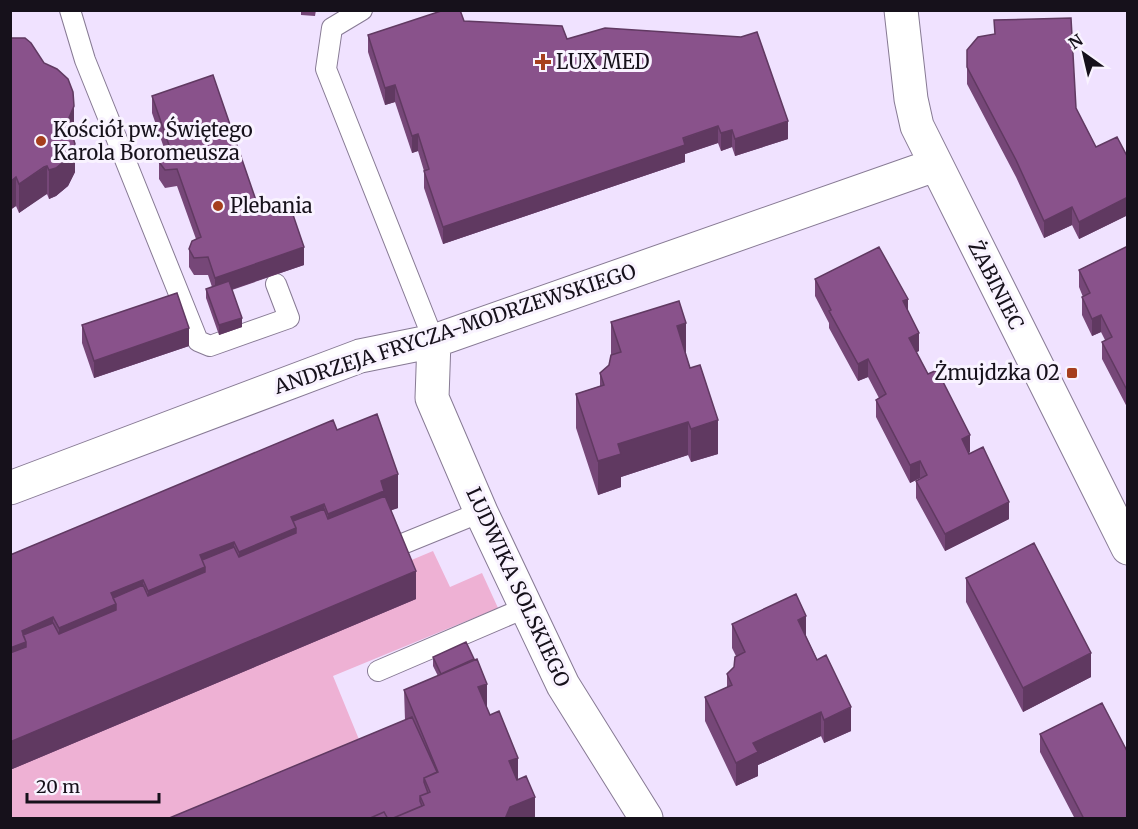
<svg xmlns="http://www.w3.org/2000/svg" width="1138" height="829" font-family="Merriweather,serif">
	<rect width="100%" height="100%" fill="#f0e2ff"/>
	<!-- green -->
	<path fill="#eeb1d4" d="M433,551L450,587L482,573L498,608L333,676L367,759L224,818H11V770L402,564Z"/>
	<g fill="none" stroke-linecap="round" stroke-linejoin="round">
		<!-- service casing -->
		<g stroke="#877a94" stroke-width="22">
			<path id="service" d="M70,10L85,60L198,341L210,346L289,318L276,284
				M362,10L332,28L326,69L434,341
				M395,547L481,512
				M378,671L527,607"/>
		</g>
		<!-- minor casing -->
		<g stroke="#877a94" stroke-width="35">
			<path id="minor" d="M901,10L911,99L917,126L1128,548
				M434,341L432,398L481,512L563,685L646,818
				M10,488L360,356L434,341L935,165"/>
		</g>
		<!-- service -->
		<use href="#service" stroke="#fff" stroke-width="20"/>
		<!-- minor -->
		<use href="#minor" stroke="#fff" stroke-width="33"/>
	</g>
	<!-- wall -->
	<path fill="#764778" d="M301,10H316L315,16L301,15Z
		M464,21L567,39L788,139L735,156L732,147L721,151L718,143L685,154V162L443,244L424,188V171L418,151L412,153L395,102L385,105L368,52V35Z
		M10,38L74,135L73,137L75,172L68,186L56,196L49,199L47,194L44,195L19,213L16,206L10,210Z
		M967,50L1076,108L1096,147L1128,158V215L1079,239L1072,225L1044,238L1016,177L967,84Z
		M152,96L261,215L304,265L232,290L242,327L219,335L206,298V289L212,287L208,275H194L189,267V249L196,239L177,186L165,188L159,179V162L165,151L152,113Z
		M1128,246V409L1102,359V342L1105,340L1101,332L1092,336L1082,315V297H1083L1079,287V270Z
		M815,279L908,311L919,351L916,352L970,452L969,453L1009,519L945,551L916,498V481L920,479V478L910,483L876,417V400L879,398L868,377L858,381L829,328V323L815,296Z
		M611,322L686,355L718,454L691,462L688,455L621,477V487L598,495L576,428V394L600,386V373L609,365L611,355Z
		M82,325L189,346L94,378L82,343Z
		M337,430L398,508L391,510L416,599L10,770V555Z
		M966,578L1091,677L1023,712L966,602Z
		M732,624L806,636L851,731L824,743L821,736L758,765V776L736,786L705,721V697L727,688V674L734,667L736,656L732,648Z
		M433,657L474,661L487,710L535,819H167L405,720L404,690L438,676L433,666Z
		M1040,734L1128,819H1075L1040,752Z"/>
	<!-- shaded-wall -->
	<path fill="#603961" d="M395,85V102L385,105V88Z
		M74,106V135L68,148V120Z
		M788,121V139L735,156V139Z
		M718,126V143L685,154V162L443,244V227Z
		M732,130V147L721,151V133Z
		M418,134V151L412,153V136Z
		M75,144V172L68,186L56,196L49,199V170Z
		M47,166V194L19,213V184Z
		M16,177V206L10,210V182Z
		M1128,197V215L1079,239V222Z
		M1072,207V225L1044,238V221Z
		M304,247V265L215,295V278Z
		M908,299V316L903,301Z
		M1101,315V332L1092,336V319Z
		M242,318V327L219,335V325Z
		M686,323V357L677,326Z
		M189,328V346L94,378V361Z
		M919,333V351L909,356V338Z
		M868,359V377L858,381V364Z
		M718,420V454L691,462V429Z
		M688,422V455L621,477V487L598,495V461L618,444Z
		M970,435V452L962,456V439Z
		M920,461V478L910,483V465Z
		M398,474V508L384,513L328,547V514L381,481Z
		M1009,502V519L945,551V534Z
		M324,504V537L239,586V552L291,517Z
		M234,542V575L148,624V591L200,555Z
		M416,571V599L10,770V742Z
		M143,580V613L59,662V628L111,593Z
		M806,616V640L798,620Z
		M53,617V651L10,682V648L22,631Z
		M1091,653V677L1023,712V688Z
		M474,659V668L441,674Z
		M487,684V712L478,687Z
		M851,707V731L824,743V720Z
		M821,712V736L758,765V776L736,786V763L753,743Z
		M518,758V786L509,761Z
		M535,797V819H505L510,807Z"/>
	<!-- building -->
	<path fill="#89528b" stroke="#603961" stroke-width="1.5" d="M444,10H460L464,21L562,26L567,39L605,28L741,37L757,32L788,121L735,139L732,130L721,133L718,126L683,138L685,145L443,227L424,171L429,169L418,134L412,136L395,85L385,88L368,35Z
		M1071,18L1076,108L1096,147L1117,137L1128,158V197L1079,222L1072,207L1044,221L1016,160L967,67V50L978,37L995,34L994,20Z
		M10,38H25L31,43L44,63L57,69L68,79L73,92L74,106L68,120L75,144L68,158L56,168L49,170L47,166L44,167L19,184L16,177L10,182Z
		M213,75L261,215L290,206L304,247L215,278L208,257L194,258L189,249L192,241L201,237L177,169L165,170L159,162L161,153L170,148L152,96Z
		M1128,246V392L1102,342L1112,337L1101,315L1092,319L1082,297L1090,293L1079,270Z
		M879,247L908,299L903,301L919,333L909,338L928,374L937,370L970,435L962,439L969,454L983,447L1009,502L945,534L916,481L927,475L920,461L910,465L876,400L886,394L868,359L858,364L829,311L831,310L815,279Z
		M229,281L242,318L219,325L206,289Z
		M177,293L189,328L94,361L82,325Z
		M679,301L686,323L677,326L690,368L700,365L718,420L691,429L688,422L618,444L621,454L598,461L576,394L604,385L600,373L609,365L611,355L621,352L611,322Z
		M377,414L398,474L381,481L384,491L328,514L324,504L291,517L296,528L239,552L234,542L200,555L205,567L148,591L143,580L111,593L116,604L59,628L53,617L22,631L26,642L10,648V555L333,420L337,430Z
		M385,496L416,571L10,742V653L26,647V642L23,635L53,623L59,634L116,610V604L113,598L143,585L148,596L205,572V567L202,560L234,547L239,557L296,533V528L293,521L324,509L328,519Z
		M1034,543L1091,653L1023,688L966,578Z
		M796,594L806,616L798,620L817,660L826,655L851,707L824,720L821,712L753,743L758,752L736,763L705,697L732,685L727,674L734,667L735,657L745,652L732,624Z
		M466,642L474,659L441,674L433,657Z
		M477,659L487,684L478,687L490,715L499,711L518,758L509,761L517,780L526,776L535,797L510,807L505,819H391L424,805L420,796L430,792L424,778L438,772L404,690Z
		M1102,703L1128,753V819H1084L1040,734Z
		M412,717L437,772L424,778V782L428,793L420,796V801L422,806L391,819H388L384,812L368,819H167Z
		M384,812L388,819H368Z"/>
	<!-- markers -->
	<g fill="#a63f1d" stroke="#f9f3ff" stroke-width="2">
		<path d="M540 53h6v6h6v6h-6v6h-6v-6h-6v-6h6z"/>
		<circle cx="41" cy="141" r="6"/>
		<circle cx="218" cy="206" r="6"/>
		<rect x="1066" y="367" width="12" height="12" rx="3"/>
	</g>
	<g text-anchor="middle" stroke-width="6" stroke-linejoin="round" paint-order="stroke">
		<!-- poi labels -->
		<g font-size="20" fill="#16111b" stroke="#f9f3ff" text-anchor="start">
			<text x="556" y="69">LUX MED</text>
			<text x="53" y="137">Kościół pw. Świętego<tspan x="53" dy="23">Karola Boromeusza</tspan></text>
			<text x="230" y="213">Plebania</text>
			<text x="1060" y="380" text-anchor="end">Żmujdzka 02</text>
		</g>
		<!-- street labels -->
		<g font-size="20" fill="#16111b" stroke="#f9f3ff">
			<text transform="translate(996 285) rotate(63)" y="7">ŻABINIEC</text>
			<text transform="translate(455 329) rotate(-18)" y="7">ANDRZEJA FRYCZA-MODRZEWSKIEGO</text>
			<text transform="translate(518 587) rotate(65)" y="7">LUDWIKA SOLSKIEGO</text>
		</g>
	</g>
	<!-- border -->
	<rect width="1138" height="829" fill="none" stroke="#16111b" stroke-width="24"/>
	<!-- north arrow -->
	<g transform="translate(1084 54) rotate(326)" stroke="#f9f3ff" stroke-width="4.5" paint-order="stroke">
	<path d="M0-4.5L10 22L0 15L-10 22Z" fill="#16111b"/>
	<text y="-9" font-size="16" font-weight="bold" text-anchor="middle" fill="#16111b">N</text>
	</g>
	<!-- scale -->
	<path d="M27 793v9h132v-9" fill="none" stroke="#16111b" stroke-width="3"/>
	<text x="36" y="793" font-size="18" fill="#16111b" stroke="#f9f3ff" stroke-width="4.5" paint-order="stroke">20 m</text>
</svg>
